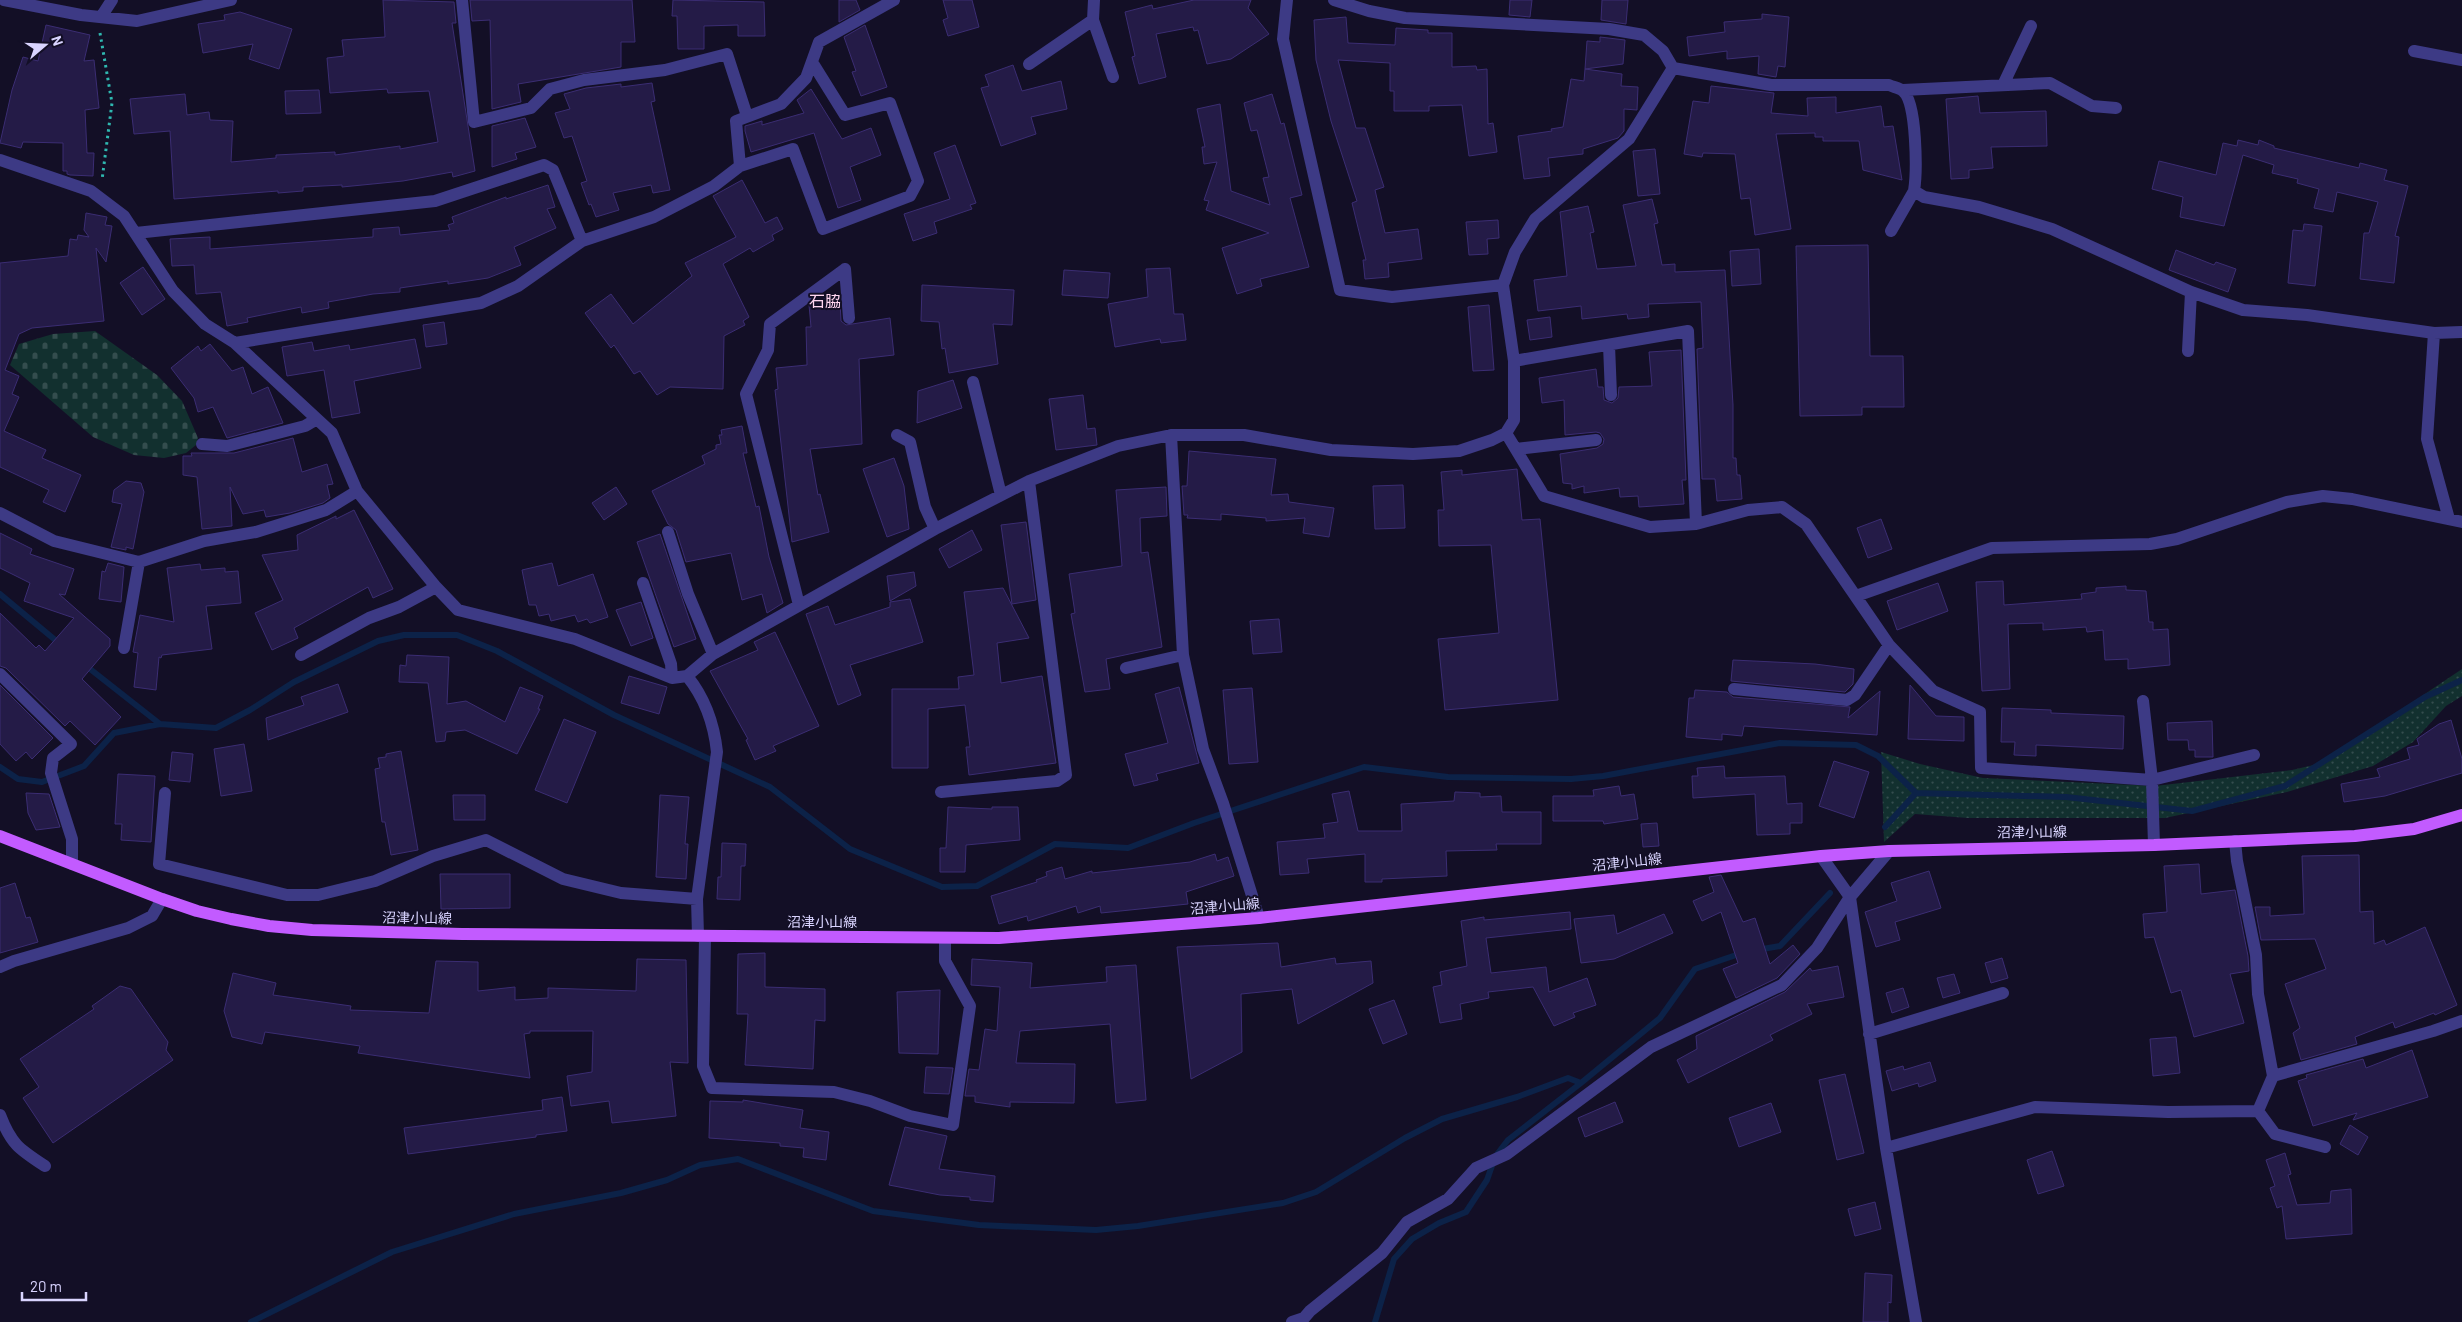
<svg xmlns="http://www.w3.org/2000/svg" width="2462" height="1322" font-family="Barlow,'Noto Sans JP',sans-serif">
	<defs>
		<pattern id="grass-dots" width="8" height="8" patternUnits="userSpaceOnUse" patternTransform="scale(1.25)"><rect width="8" height="8" fill="#12302f"/><path d="M2 2h.1M6 6h.1" fill="none" stroke="#344d4e" stroke-width="1.8" stroke-linecap="round"/></pattern>
		<pattern id="cemetery-stones" width="16" height="16" patternUnits="userSpaceOnUse" patternTransform="scale(1.25)"><rect width="16" height="16" fill="#12302f"/><path d="M2 7V4a2 2 0 0 1 4 0v3zM10 15v-3a2 2 0 0 1 4 0v3z" fill="#344d4e"/></pattern>
	</defs>
	<rect width="100%" height="100%" fill="#130f26"/>
	<!-- grass -->
	<path fill="url(#grass-dots)" d="M2462,669V696L2446,706L2413,742L2373,766L2287,792L2165,818H1968L1915,814L1884,842L1881,752L1920,764L1983,778L2155,786L2292,770L2322,763Z"/>
	<!-- cemetery -->
	<path fill="url(#cemetery-stones)" d="M95,331L157,375L182,401L198,438L196,445L186,453L164,458L134,455L93,437L10,365L19,344L53,334Z"/>
	<g fill="none" stroke-linecap="round" stroke-linejoin="round">
		<!-- stream -->
		<path stroke="#0c2248" stroke-width="6" d="M0,594L60,644
			M85,665L160,724L216,728L250,710L294,682L378,641L404,635H457L497,651L614,715L770,787L850,849L942,887L977,886L1055,844L1128,848L1194,823L1364,767L1448,777L1571,779L1603,776L1780,743L1856,745L1878,756L1916,793L2066,797L2192,811L2285,786L2425,697L2462,680
			M0,767L18,779L42,782L84,766L114,733L160,724
			M1885,827L1916,793
			M1757,950L1780,946L1830,893
			M251,1322L392,1252L514,1214L621,1193L667,1180L700,1165L738,1159L873,1211L979,1225L1096,1230L1138,1226L1283,1203L1316,1192L1405,1138L1442,1119L1517,1097L1568,1078L1581,1083L1660,1018L1695,969L1742,953
			M1375,1322L1394,1259L1412,1239L1439,1223L1466,1212L1487,1180L1495,1157L1508,1140L1581,1083"/>
	</g>
	<!-- building -->
	<path fill="#241b47" stroke="#3b2d73" d="M383,0L454,2L456,23H452L475,171L453,177L452,172L403,181L342,187V185L303,187V191L278,193V191L174,199L170,131L134,134L130,99L185,94L187,115L209,112L210,120L233,121L231,162L276,158V155L335,152V155L400,146V149L438,142L429,91L388,93L387,89L330,93L327,58L344,56L342,40L385,37Z
		M470,0H632L635,42H621V67L518,84L521,102L492,109L490,20L472,21Z
		M673,0L764,2L765,36H738V25L704,26V49H678L677,16H672Z
		M839,0H856L860,10L839,22Z
		M943,0H972L979,27L948,36L943,20L948,18Z
		M1194,0H1251L1248,8L1269,34L1231,59L1207,64L1198,30L1194,31L1193,27L1156,34L1166,77L1139,84L1132,57L1135,56L1125,12L1152,5L1153,9Z
		M1510,0H1532L1530,17L1509,15Z
		M1602,0H1628L1626,24L1601,20Z
		M240,12L292,29L279,69L249,59L253,44L203,53L198,24L225,20L224,15Z
		M1762,14L1789,17L1785,67L1778,66L1776,77L1758,74L1759,56L1727,59V51L1689,56L1687,37L1725,32L1724,22L1762,19Z
		M1346,17L1348,43L1395,45L1396,28L1428,30V33H1452V67L1476,66L1477,70L1487,69L1488,124L1493,123L1497,152L1469,156L1462,105L1429,106V111H1394V91H1390V63L1338,60L1356,128H1365L1384,187L1375,190L1385,233L1418,229L1422,259L1388,263L1389,277L1365,279L1363,260H1366L1352,203L1357,201L1331,121L1316,60L1314,20Z
		M46,25L90,35L84,61L94,60L99,108L85,110L87,153H94L93,176L70,175L67,174V171H63V143L23,142L21,148L0,143L12,90L23,57L38,61Z
		M865,25L887,87L861,96L852,72L856,71L844,37Z
		M1600,37L1625,40L1623,64L1585,69L1587,41L1600,42Z
		M1013,65L1022,91L1061,81L1067,109L1031,117L1036,134L1001,146L981,88L989,86L985,75Z
		M1585,69L1622,74L1621,86L1638,87L1637,110L1624,109V131L1618,138L1583,149V154L1548,158L1550,176L1524,179L1518,136L1552,131L1551,129L1563,127L1571,79L1584,81Z
		M652,83L655,101L651,102L670,190L653,193L651,185L613,193L619,210L596,217L591,204L589,205L581,183L587,181L572,136L564,138L555,113L570,109L564,94L586,88L621,84V87Z
		M1711,86L1774,93L1771,113L1808,116L1807,98L1836,97V113L1881,106L1884,127L1893,126L1902,180L1863,170L1859,141H1823V137H1815V133L1776,134L1791,229L1755,235L1750,198L1741,199L1735,154L1703,153L1702,157L1684,154L1693,101L1709,103Z
		M811,89L842,139L871,128L881,155L850,167L861,200L838,208L814,133L751,152L745,131V126L752,124L762,121V125L804,113L797,100Z
		M319,90L321,113L286,114L285,91Z
		M1272,94L1281,124L1284,123L1302,195L1290,198L1309,267L1260,279L1262,286L1237,294L1222,248L1269,233L1206,210L1209,201L1204,200L1217,162L1204,164L1202,147H1205L1197,109L1220,104L1231,191L1270,205L1263,178L1269,177L1257,130L1251,131L1244,103Z
		M1978,96L1980,113L2046,111L2047,146L1991,147L1993,168L1969,170V178L1951,179L1946,99Z
		M525,118L536,147L515,153L517,159L492,167V126Z
		M2238,140L2258,145L2259,140L2274,146V148L2359,168L2360,163L2387,170L2384,180L2408,186L2395,236L2399,237L2394,283L2360,279L2364,233H2369L2378,202L2337,192L2333,212L2314,208L2319,189L2297,183L2298,179L2272,173L2274,165L2243,155L2224,226L2180,217L2183,197L2152,189L2159,161L2216,175L2223,143L2237,146Z
		M955,145L976,203L970,205L972,209L934,222L937,233L913,241L904,214L950,199L934,153Z
		M1655,149L1660,194L1638,196L1633,151Z
		M742,180L765,223L777,217L783,229L772,235L774,240L753,252L750,248L723,264L749,317L743,321L745,325L724,336L723,389L670,387L657,395L640,371L634,374L614,345L611,348L585,313L611,294L633,324L692,276L685,263L736,237L713,196Z
		M548,185L555,207L547,209L556,228L514,247L521,265L488,278L448,284V281L400,288V292L373,294L328,302L329,308L302,313L301,307L247,318L248,322L227,326L221,292L196,294L194,265L172,266L170,239L210,237V249L373,237V229L399,227L400,235L450,230L448,225L454,223L452,217L506,197V199Z
		M1652,199L1658,223L1654,224L1662,265L1675,264V272L1725,270L1733,405V458H1736L1737,475H1740L1742,499L1717,501L1715,479H1702L1697,349L1703,348L1701,302L1648,304L1649,317L1628,319L1627,314L1582,319L1581,306L1538,311L1534,280L1567,276L1560,212L1588,206L1594,232L1590,233L1597,269L1636,266L1623,205Z
		M86,213L107,217L105,225L112,226L106,262L96,248L104,321L32,328L19,334L5,370L19,376L12,394L19,397L4,431L46,450L42,458L81,475L65,512L43,502L49,490L0,467V263L68,256L70,239L77,240L78,235L89,237L84,230Z
		M1498,220L1499,238L1487,239L1488,254L1469,255L1466,222Z
		M2304,224L2322,226L2315,286L2288,283L2293,230L2303,231Z
		M1868,245L1870,356H1903L1904,407H1862V415L1800,416L1796,246Z
		M1759,249L1761,284L1732,286L1730,251Z
		M2176,250L2214,265L2216,262L2236,269L2228,292L2169,270Z
		M143,267L165,299L142,315L120,283Z
		M1170,268L1174,314H1183L1186,340L1161,343L1160,339L1115,347L1108,304L1148,297L1146,269Z
		M1064,270L1110,273L1108,298L1062,295Z
		M922,285L1014,290L1012,325L993,324L998,364L949,373L945,348L942,349L939,322L921,321Z
		M835,298L834,302H840L841,321L846,325L890,318L894,355L859,359L862,444L810,449L818,495L820,494L829,532L792,542L775,390L778,389L776,368L807,365L806,327H811L809,305L818,299Z
		M1489,305L1494,370L1473,371L1468,307Z
		M1550,317L1552,337L1530,340L1527,320Z
		M444,322L447,344L426,347L423,325Z
		M415,339L421,368L354,381L360,413L332,418L324,370L287,376L282,347L312,342L314,351L349,345L350,350Z
		M210,344L232,371L243,367L252,394L268,387L283,423L227,438L213,407L198,412L194,398L171,368L198,346L201,351Z
		M1681,350L1686,480H1682L1684,504L1639,507L1638,496L1620,497L1619,488L1584,493V486L1572,489V484L1563,483L1560,454L1597,448L1603,444L1604,439L1600,433L1596,432L1565,435L1564,400L1542,403L1539,378L1596,369L1598,387H1603L1604,400L1612,403L1618,398L1619,387L1652,386L1649,352Z
		M953,380L962,408L917,423L918,391Z
		M1083,395L1087,429L1095,428L1097,445L1056,450L1049,399Z
		M742,426L747,453H743L756,507L759,506L769,557L783,603L767,613L762,594L742,600L731,553L686,562L676,530L668,524L652,491L705,464L702,456L716,449V445L721,444L719,435H722L721,430Z
		M293,438L302,472L327,464L333,484L327,485L330,498L323,503L290,513L266,517L264,510L243,514L230,487L232,526L202,529L197,477L183,475V456H192L191,453H234Z
		M1189,451L1276,459L1271,495L1288,494L1289,502L1334,508L1329,537L1303,533L1305,518L1266,521V518L1221,514V520L1187,518L1188,515H1184L1182,486H1187Z
		M894,458L904,486L909,529L887,537L863,469Z
		M1517,469L1522,520L1540,519L1558,700L1445,710L1438,639L1499,633L1491,545L1439,546L1438,510H1444L1441,472L1462,470V475Z
		M126,481L141,483L144,492L133,549L126,547V550L111,547L122,504L112,502L114,490Z
		M1403,485L1405,528L1375,529L1373,486Z
		M616,487L627,504L604,520L592,503Z
		M1166,487L1167,516L1140,518L1141,553L1148,552L1162,647L1106,659L1110,689L1085,692L1071,614L1075,613L1069,574L1122,566L1116,490Z
		M354,510L393,589L373,598L368,587L294,628L298,638L272,650L255,613L283,600L262,555L298,550L297,535L336,516V519Z
		M1881,519L1892,549L1868,558L1857,528Z
		M1026,522L1036,600L1012,604L1001,525Z
		M972,530L982,550L949,568L939,549Z
		M0,533L32,549L30,554L74,569L65,595L59,594L110,639V646L82,679L121,717L95,745L70,721L65,726L6,668L0,666V613L36,648L39,645L45,651L74,618L24,601L30,583L0,568Z
		M660,534L696,639L674,647L637,542Z
		M108,563L124,567L121,602L99,599L102,571L105,572Z
		M552,563L558,586L593,574L608,617L590,623L587,619L578,622L575,615L551,621L549,614L539,616L536,605H529L522,570Z
		M200,564L201,570L225,568V572L238,571L241,603L206,606L212,649L162,655L161,658L159,657L156,690L134,687L138,653L133,652L140,615L174,622L167,568Z
		M914,572L916,586L890,601L887,576Z
		M2003,581L2004,605L2082,599L2081,594L2096,592V588L2126,586V590L2146,591L2149,622H2153V630L2168,629L2170,665L2128,669V659L2105,660L2103,630L2087,632L2086,627L2043,630V623L2008,624L2010,689L1982,691L1976,582Z
		M1938,583L1948,611L1897,630L1887,601Z
		M1003,588L1029,638L997,643L1001,683L1042,676L1056,763L969,775L966,747H970L965,705L928,709V768H892V689H959L958,677L974,675L964,592Z
		M910,599L923,642L850,665L861,695L838,705L806,614L828,606L835,625L890,607V602Z
		M641,602L653,638L631,646L616,610Z
		M1279,619L1282,652L1253,654L1250,621Z
		M775,632L819,726L773,746L776,751L755,760L746,740L748,739L710,671L758,650L754,642Z
		M407,655L449,657L447,704L466,701L505,722L520,687L543,696L538,709H540L517,754L465,730L446,732L445,741L436,742L428,683L399,682L400,665L406,666Z
		M1733,660L1815,664L1854,669L1853,684L1845,692L1731,681Z
		M629,676L667,687L659,714L621,703Z
		M338,684L348,712L268,740L266,718L304,705L301,697Z
		M0,685L53,738L32,759L26,752L16,761L0,744Z
		M1910,685L1936,716L1964,717V741L1908,739Z
		M1179,687L1199,763L1156,774L1158,780L1134,786L1125,754L1168,743L1155,694Z
		M1252,688L1258,762L1229,764L1223,690Z
		M1695,690L1727,692L1733,697L1850,707L1848,718L1880,691L1877,735L1744,726L1742,736L1722,734V740L1686,737L1689,698H1694Z
		M2002,708L2051,710V713L2124,716L2123,749L2036,745V756L2014,755L2015,742H2001Z
		M564,719L596,732L567,803L535,790Z
		M2451,720L2462,759V773L2385,796L2344,802L2341,784L2380,777L2377,769L2410,759L2407,748L2419,745L2417,739L2439,724Z
		M2212,721L2213,757H2195V750H2189L2188,740H2168L2167,723Z
		M244,744L252,791L221,796L214,749Z
		M401,751L418,850L391,855L385,822H382L375,769L380,768L378,758L386,757V754Z
		M172,752L193,754L190,782L169,780Z
		M1834,761L1869,772L1854,818L1819,806Z
		M1724,766L1725,778L1785,776L1787,804L1802,803V823H1790V834L1757,835L1755,794L1693,798L1692,776H1698L1697,768Z
		M118,774L155,776L151,842L121,840L122,824H115Z
		M1619,786L1621,796L1634,794L1638,819L1604,824L1603,821H1553V796H1594L1593,790Z
		M1349,791L1358,831H1402L1401,804L1454,801L1455,792L1480,793V797L1501,796L1502,812H1541V844H1496L1497,850L1446,851L1447,876L1382,879V882H1365V854L1307,859L1309,873L1280,875L1277,842L1325,838L1323,824L1338,822L1332,794Z
		M26,793L49,794L60,827L36,830L28,813Z
		M453,795H485V820H454Z
		M660,795L689,797L685,844H688L686,879L656,877Z
		M948,807L992,809V807H1018L1020,840L966,845L965,872H940V848H946Z
		M1657,823L1659,846L1643,847L1641,824Z
		M722,843L746,844L745,866H741L740,900L717,899L718,877H721Z
		M1215,854L1217,861L1228,857L1234,876L1186,892L1188,904L1101,913L1100,906L1078,913L1076,906L1028,921L1027,916L999,924L991,896L1037,882L1036,880L1047,876L1046,872L1062,867L1065,879L1092,871V873L1190,862Z
		M2359,855L2360,912L2373,911L2374,944L2384,940L2386,945L2425,927L2457,1005L2435,1015L2434,1013L2395,1028L2393,1022L2355,1037L2357,1044L2301,1060L2293,1033L2300,1028L2285,984L2326,969L2315,939L2261,940L2255,907H2270V916L2304,914L2302,856Z
		M2199,864L2201,894L2235,890L2248,956L2249,971L2230,974L2244,1023L2194,1037L2181,990L2171,993L2154,937L2145,938L2143,914L2167,912L2164,866Z
		M1929,871L1941,908L1895,922L1900,940L1876,947L1865,912L1897,901L1891,883Z
		M440,874H510V908L441,909Z
		M1721,875L1743,922L1755,918L1770,964L1793,945L1800,954L1777,978L1736,998L1723,969L1738,963L1721,912L1702,921L1693,901L1714,892L1709,877Z
		M15,883L26,918L30,917L38,942L0,953V888Z
		M1570,912L1571,929L1486,938L1491,973L1546,967L1549,992L1587,978L1596,1005L1573,1013L1575,1017L1554,1026L1533,987L1488,992L1489,998L1460,1004L1462,1019L1440,1023L1433,987L1442,985L1440,972L1467,966L1461,921L1484,917V920Z
		M1664,914L1673,933L1614,959L1581,963L1574,919L1614,915L1617,934Z
		M1278,943L1281,967L1335,958L1336,964L1371,961L1373,983L1298,1024L1292,989L1241,994L1242,1052L1191,1079L1177,947Z
		M765,953V987L825,989V1021L815,1020L813,1069L745,1065L748,1014H737L738,954Z
		M2002,958L2008,978L1991,983L1985,963Z
		M637,959L686,960L688,1063L670,1062L676,1116L612,1123L609,1101L571,1106L567,1076L592,1072L593,1031H530V1033L524,1034L530,1078L358,1053L360,1046L265,1032L262,1044L232,1037L224,1011L233,973L276,983L273,995L351,1006L350,1010L429,1013L436,961L478,962V991L515,987V1000L548,998V988L636,991Z
		M972,959L1032,963L1030,988L1107,982L1106,967L1136,965L1146,1100L1116,1103L1110,1024L1020,1031L1016,1063L1075,1064L1074,1103L1010,1102V1107L975,1102V1096H965L969,1069L979,1070L985,1029L997,1031L1000,987L971,985Z
		M1838,966L1844,997L1807,1004L1812,1014L1770,1035L1773,1040L1688,1083L1677,1060L1697,1049L1696,1036L1785,992L1810,968L1812,971Z
		M1954,974L1960,993L1943,998L1937,978Z
		M120,986L131,989L168,1042L166,1050L173,1060L53,1143L23,1098L39,1087L20,1059L94,1009L92,1006Z
		M1903,988L1909,1007L1892,1013L1886,993Z
		M940,990L938,1054L899,1053L897,992Z
		M1394,1000L1407,1034L1383,1044L1369,1009Z
		M2176,1037L2180,1073L2153,1076L2150,1039Z
		M2412,1050L2428,1097L2353,1120L2357,1113L2313,1126L2298,1081L2307,1078L2306,1075L2363,1059L2366,1068Z
		M1930,1062L1936,1081L1919,1087L1918,1083L1892,1091L1886,1071L1903,1066L1904,1070Z
		M926,1067L953,1068L949,1094L924,1093Z
		M1845,1074L1864,1153L1837,1160L1819,1080Z
		M562,1097L567,1131L536,1135V1137L408,1154L404,1128L543,1110L542,1100Z
		M743,1100L803,1110L800,1128L829,1132L826,1160L803,1157L804,1148L780,1146V1143L709,1138L710,1101L743,1102Z
		M1615,1102L1623,1122L1585,1137L1578,1118Z
		M1771,1103L1781,1132L1739,1147L1729,1118Z
		M2350,1125L2368,1137L2358,1155L2340,1144Z
		M905,1127L947,1136L939,1169L995,1176L993,1202L970,1200V1197L940,1195L889,1185Z
		M2052,1151L2064,1186L2038,1194L2027,1160Z
		M2285,1153L2291,1174L2288,1175L2297,1205L2330,1203L2331,1191L2351,1189L2352,1234L2286,1239L2282,1206L2277,1208L2270,1188L2275,1186L2266,1160Z
		M1875,1202L1881,1229L1855,1236L1848,1209Z
		M1865,1273L1892,1275L1891,1303L1888,1302V1322H1863Z"/>
	<g fill="none" stroke-linecap="round" stroke-linejoin="round">
		<!-- path -->
		<path stroke="#2fb8b0" stroke-width="3" stroke-dasharray="2.5 4" stroke-linecap="butt" d="M100,33L112,103L102,180"/>
		<!-- minor -->
		<path stroke="#3d3a85" stroke-width="12" d="M4,0L81,15L137,21L231,0
			M462,0L474,122L531,108L550,89L584,80L665,70L727,54L747,116
			M1094,0L1093,20L1113,77
			M1287,0L1283,39L1340,290L1392,297L1503,285
			M1334,0L1369,11L1405,18L1609,29L1644,35L1663,51L1673,68L1771,85H1889C1893,87 1900,88 1903,91C1917,103 1917,172 1914,191L1924,197L1979,207L2052,229L2191,292L2243,310L2307,315L2434,333L2462,332
			M101,17L112,0
			M2414,51L2462,60
			M1029,64L1093,20
			M2003,85L2031,26
			M1903,90L2050,83L2092,106L2116,108
			M0,160L91,191L124,216L173,291L205,324L235,343L332,433L357,491L436,587L458,610L575,639L672,678L687,676C705,698 714,724 717,752L697,899L698,936
			M740,166L793,149L823,229L910,196L918,181L890,103L845,115L812,62
			M1891,231L1914,191
			M136,233L435,201L544,165L553,170L582,241
			M845,269L849,318
			M2434,333L2427,439L2449,519
			M235,343L481,303L518,286L582,241L654,217L714,186L740,166L736,121L781,104L806,78L819,42L894,0
			M1609,345L1611,395
			M2188,351L2191,292
			M1514,361L1688,331L1696,524
			M973,382L1001,495
			M1506,433L1544,496L1650,527L1696,524L1748,510L1782,507L1806,524L1889,645L1933,691L1980,712L1981,768L2152,780L2254,755
			M897,435L910,442L925,507L935,529
			M1171,435L1183,655L1203,749L1223,803L1259,918
			M202,444L227,446L305,426L317,419
			M1516,449L1596,440
			M0,513L54,541L139,562L204,541L256,532L326,510L357,491
			M668,532L688,594L713,654
			M643,583L671,664L672,678
			M1856,596L1992,548L2150,544L2177,539L2287,502L2323,496L2352,499L2462,522
			M799,605L746,394L768,350L770,324L845,269
			M124,648L139,562
			M301,655L369,618L399,607L436,587
			M1126,668L1183,655
			M0,674L71,744L53,758L51,773L72,839V864
			M687,676L713,654L935,529L1029,481L1118,446L1171,435H1244L1331,450L1413,454L1459,451L1492,440L1506,433L1514,420V361L1503,285L1515,252L1535,219L1629,139L1673,68
			M1734,689L1847,700L1855,695L1889,645
			M2143,701L2152,780L2154,845
			M941,792L1057,781L1066,775L1029,481
			M165,793L159,864L287,895H318L375,881L433,856L486,840L563,879L621,893L697,899
			M2235,841L2237,861L2256,955L2258,994L2273,1076L2433,1031L2462,1021
			M1889,851L1850,897L1886,1148L1916,1322
			M705,936L703,1066L712,1088L834,1092L870,1101L910,1116L953,1125L970,1006L945,961V938
			M0,967L14,961L128,928L152,916L162,899
			M1869,1034L2003,993
			M2258,1111L2275,1134L2325,1147
			M0,1115C11,1144 19,1149 45,1166
			M1886,1148L2035,1107L2168,1112L2258,1111L2273,1076
			M1292,1322L1304,1318L1310,1311L1382,1253L1407,1222L1448,1199L1476,1168L1507,1154L1651,1047L1782,985L1817,948L1850,897L1821,856"/>
		<!-- major -->
		<path stroke="#c25bff" stroke-width="12" d="M0,836L162,899L197,911L231,919L269,926L312,930L462,934L999,938L1259,918L1821,856L1889,851L2154,845L2355,836L2414,829L2462,815"/>
	</g>
	<g text-anchor="middle" stroke-width="4" stroke-linejoin="round" paint-order="stroke">
		<!-- street labels -->
		<g font-size="14" fill="#d9d4ff" stroke="#130f26">
			<text transform="translate(2032 832) rotate(-1)" y="5">沼津小山線</text>
			<text transform="translate(1627 862) rotate(-6)" y="5">沼津小山線</text>
			<text transform="translate(1225 906) rotate(-5)" y="5">沼津小山線</text>
			<text transform="translate(417 918) rotate(1)" y="5">沼津小山線</text>
			<text x="822" y="927">沼津小山線</text>
		</g>
		<!-- quarter labels -->
		<g font-size="16" fill="#ffd6f0" stroke="#130f26">
			<text x="825" y="307">石脇</text>
		</g>
	</g>
	<!-- north arrow -->
	<g transform="translate(45 45) rotate(71)" stroke="#130f26" stroke-width="4" paint-order="stroke">
	<path d="M0-4L9 19L0 12L-9 19Z" fill="#d9d4ff"/>
	<text y="-8" font-size="14" font-weight="bold" text-anchor="middle" fill="#d9d4ff">N</text>
	</g>
	<!-- scale -->
	<path d="M22 1292v8h64v-8" fill="none" stroke="#d9d4ff" stroke-width="2.5"/>
	<text x="30" y="1292" font-size="15" fill="#d9d4ff" stroke="#130f26" stroke-width="4" paint-order="stroke">20 m</text>
</svg>
